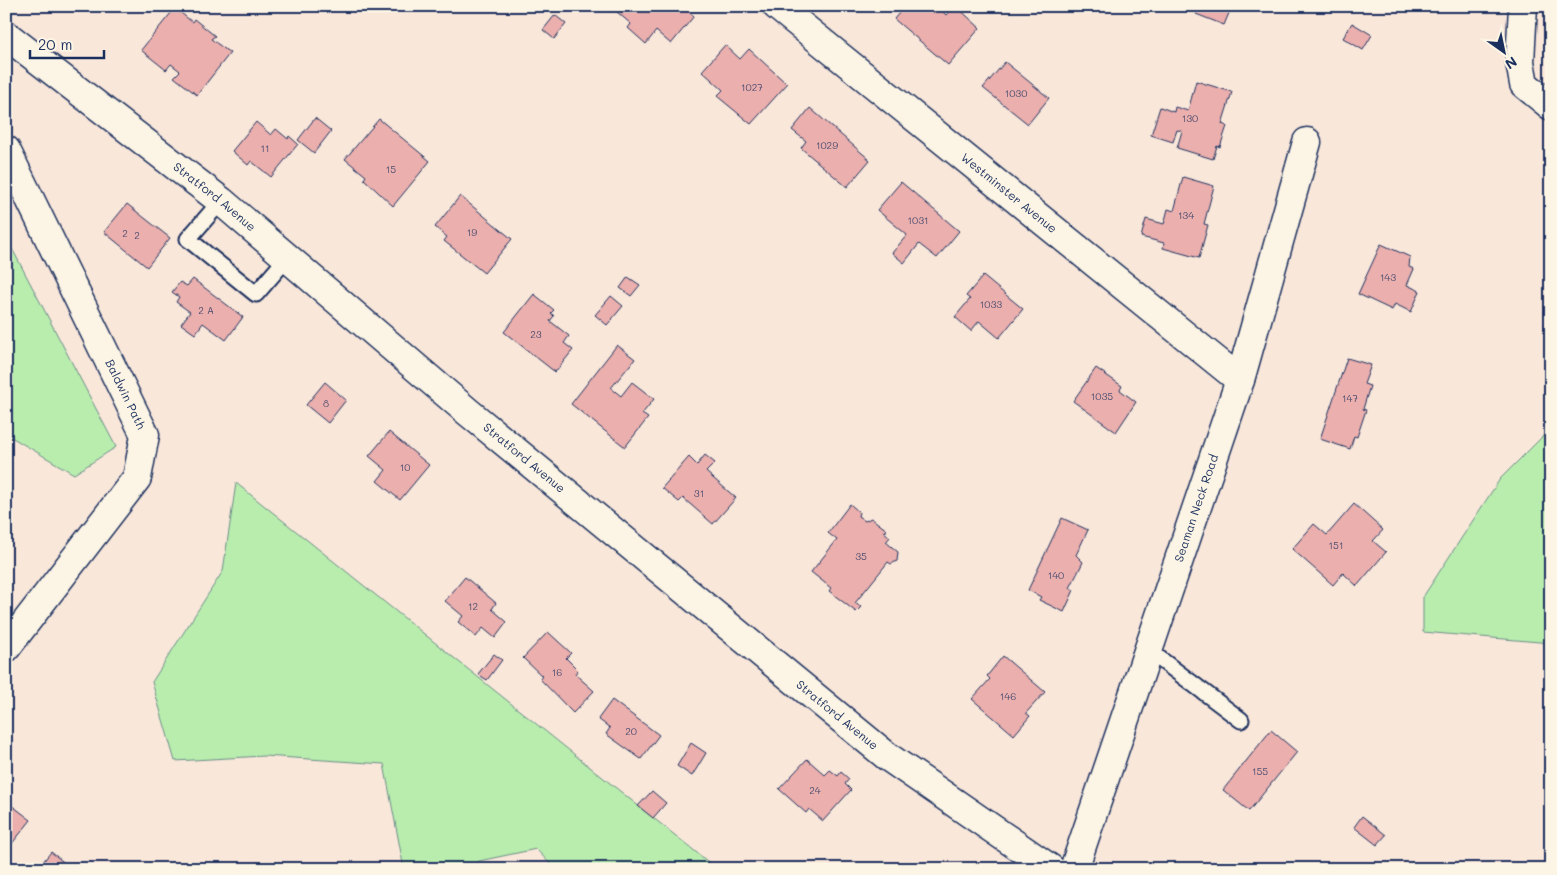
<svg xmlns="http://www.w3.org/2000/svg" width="1557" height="875" font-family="Mali,sans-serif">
	<rect width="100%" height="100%" fill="#f9e7da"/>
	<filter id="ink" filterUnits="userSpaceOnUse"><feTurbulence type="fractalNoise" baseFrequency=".02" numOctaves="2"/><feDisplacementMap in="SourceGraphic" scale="10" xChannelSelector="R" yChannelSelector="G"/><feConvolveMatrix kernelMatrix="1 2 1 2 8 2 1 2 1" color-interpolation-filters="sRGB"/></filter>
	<g filter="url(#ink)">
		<!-- green -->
		<path fill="#b9edae" stroke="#6a8e86" d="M6,237L116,447L74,474L6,434Z
			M1551,428V643L1423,632V597L1500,479Z
			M236,483L717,869H555L536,849L479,861L468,869H404L384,764L264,756L175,761L152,682L223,571Z"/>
		<!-- building -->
		<path fill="#ebafad" stroke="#1b2f5e" d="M610,6H682L694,16L671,44L656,31L646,44L628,28L631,24Z
			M905,6H940L939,8L946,15L956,6L980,28L948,65L894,19Z
			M1199,6H1232L1224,25L1196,14Z
			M175,8L192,22L194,19L215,36L211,39L230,53L197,95L174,77L180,71L171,64L166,70L141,50Z
			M555,15L566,24L554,39L543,30Z
			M1352,23L1372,35L1363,50L1343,38Z
			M725,45L740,59L749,49L787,84L751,124L717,96L723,90L702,71Z
			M1005,62L1049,98L1028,124L983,88Z
			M1196,81L1232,92L1222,124L1227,126L1220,147L1217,146L1213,159L1177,148L1182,131L1177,130L1173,142L1151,135L1160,107L1174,112L1175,107L1188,111Z
			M810,108L870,160L847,187L801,148L806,141L792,130Z
			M315,118L331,131L314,153L298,140Z
			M379,119L430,161L393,206L364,179L366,176L345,159Z
			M256,122L271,135L276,129L288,139L289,136L298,144L271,177L251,161L248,165L232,151Z
			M1183,177L1214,186L1204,224L1208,225L1199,258L1163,248L1164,243L1141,237L1146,219L1164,224L1168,209L1174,211Z
			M901,182L959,231L937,258L919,244L904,263L892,253L907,235L877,210Z
			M460,196L512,239L484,273L444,241L447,237L435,227Z
			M127,204L170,238L147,267L104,232Z
			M1381,244L1410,257L1409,267L1414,269L1407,285L1420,291L1411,312L1395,304L1392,310L1358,294Z
			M983,276L1023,309L999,338L979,321L971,331L955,317L970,299L966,296Z
			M628,277L640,285L631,296L620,288Z
			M193,279L243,317L226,340L203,323L195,334L181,324L190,312L176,302L179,297L172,292L180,282L187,286Z
			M534,294L554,310L551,313L554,316L550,321L569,336L564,343L573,350L555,372L504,332Z
			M611,296L623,306L607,325L595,315Z
			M617,345L635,359L611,388L621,396L632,382L654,399L642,414L648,418L625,447L571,404Z
			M1347,358L1371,365L1364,384L1370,386L1363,409L1366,410L1357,437L1354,436L1350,449L1320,439Z
			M1096,368L1122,386L1120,390L1136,402L1116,432L1073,401Z
			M325,382L346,400L328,423L306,405Z
			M389,432L429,465L400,500L377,481L386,470L369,456Z
			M705,455L715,463L706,472L736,498L713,524L683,498L679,502L662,488L689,457L697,465Z
			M850,504L859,512L858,516L865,521L871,518L887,530L884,532L890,537L886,542L898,552L897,561L891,564L888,562L855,603L861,607L856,612L829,591L831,588L811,572L837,540L828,533Z
			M1354,504L1383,530L1373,541L1386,552L1357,586L1343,573L1333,585L1292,549L1314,524L1327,535Z
			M1062,518L1088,530L1076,555L1083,562L1070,588L1074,590L1064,612L1039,600L1041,597L1028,590Z
			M465,577L496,603L492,609L507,622L495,638L483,628L476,637L458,622L463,616L445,601Z
			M548,632L571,653L566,658L578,670L575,674L594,691L573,713L540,679L542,676L523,658Z
			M494,654L502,660L487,680L478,674Z
			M1003,656L1045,692L1026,713L1030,716L1014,735L972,699L990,679L987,676Z
			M612,700L659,735L641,759L606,734L610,728L598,719Z
			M1271,730L1297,752L1249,811L1223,790Z
			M691,743L706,753L692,776L677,766Z
			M807,759L825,775L830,770L838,776L841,772L849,779L845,784L851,790L823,821L809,809L806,813L779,789Z
			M652,791L666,803L653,818L638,806Z
			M6,801L31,820L6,851Z
			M1362,816L1386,835L1377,845L1354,827Z
			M51,852L72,869H37Z"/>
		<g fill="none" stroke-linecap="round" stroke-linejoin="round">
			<!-- service casing -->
			<g stroke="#1b2f5e" stroke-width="19">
				<path id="service" d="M221,201L188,239L256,294L287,258
					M1148,650L1241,720"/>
			</g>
			<!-- minor casing -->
			<g stroke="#1b2f5e" stroke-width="31">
				<g id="minor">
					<path id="s1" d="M777,6L1240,380"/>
					<path d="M1523,6L1520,62L1524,84L1551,106"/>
					<path id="s2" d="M6,35L221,201L468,412L888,757L1051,869"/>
					<path id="s3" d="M6,150L145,435L137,478L6,648"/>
					<path id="s4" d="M1074,869L1240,380L1307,142"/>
				</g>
			</g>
			<!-- service -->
			<use href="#service" stroke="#fcf5e5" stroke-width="15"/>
			<!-- minor -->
			<use href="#minor" stroke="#fcf5e5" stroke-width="28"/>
		</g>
	</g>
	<g text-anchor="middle" stroke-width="4.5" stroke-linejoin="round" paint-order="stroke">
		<!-- number labels -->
		<g font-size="10" fill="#4f4f72">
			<text x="752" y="91">1027</text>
			<text x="1016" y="97">1030</text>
			<text x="1190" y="122">130</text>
			<text x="827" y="149">1029</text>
			<text x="265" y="152">11</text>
			<text x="391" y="173">15</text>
			<text x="1186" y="219">134</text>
			<text x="918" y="224">1031</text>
			<text x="472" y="236">19</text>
			<text x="125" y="237">2</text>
			<text x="137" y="239">2</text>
			<text x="1388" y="281">143</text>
			<text x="991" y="308">1033</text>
			<text x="206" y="314">2 A</text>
			<text x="536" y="338">23</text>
			<text x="1102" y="400">1035</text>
			<text x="1350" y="402">147</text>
			<text x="326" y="407">8</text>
			<text x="405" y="471">10</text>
			<text x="699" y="497">31</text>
			<text x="1336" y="549">151</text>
			<text x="861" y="560">35</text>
			<text x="1056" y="579">140</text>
			<text x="473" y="610">12</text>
			<text x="557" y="676">16</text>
			<text x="1008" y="700">146</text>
			<text x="631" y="735">20</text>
			<text x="1260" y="775">155</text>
			<text x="815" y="794">24</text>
		</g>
		<!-- street labels -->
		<g font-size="12" fill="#1b2f5e" stroke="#fcf5e5">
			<text dy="4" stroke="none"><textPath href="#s1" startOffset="298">Westminster Avenue</textPath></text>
			<text dy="4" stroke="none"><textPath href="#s2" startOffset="264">Stratford Avenue</textPath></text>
			<text dy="4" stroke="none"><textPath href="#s3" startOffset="272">Baldwin Path</textPath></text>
			<text dy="4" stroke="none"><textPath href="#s2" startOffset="669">Stratford Avenue</textPath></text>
			<text dy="4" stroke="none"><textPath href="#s4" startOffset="381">Seaman Neck Road</textPath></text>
			<text dy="4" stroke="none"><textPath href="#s2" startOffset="1074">Stratford Avenue</textPath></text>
		</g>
	</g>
	<!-- margin -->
	<rect width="1557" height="875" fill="none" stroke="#fcf5e5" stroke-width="25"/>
	<rect x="12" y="12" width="1532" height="850" fill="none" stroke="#1b2f5e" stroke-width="2" filter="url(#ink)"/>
	<!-- north arrow -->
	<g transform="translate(1504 52) rotate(147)" stroke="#fcf5e5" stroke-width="4" paint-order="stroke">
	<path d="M0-4L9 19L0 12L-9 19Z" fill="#1b2f5e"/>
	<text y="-8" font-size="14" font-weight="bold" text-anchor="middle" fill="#1b2f5e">N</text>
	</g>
	<!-- scale -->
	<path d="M30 50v8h74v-8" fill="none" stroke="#1b2f5e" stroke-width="2.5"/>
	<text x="38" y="50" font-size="15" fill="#1b2f5e" stroke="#fcf5e5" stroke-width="4" paint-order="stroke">20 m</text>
</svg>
